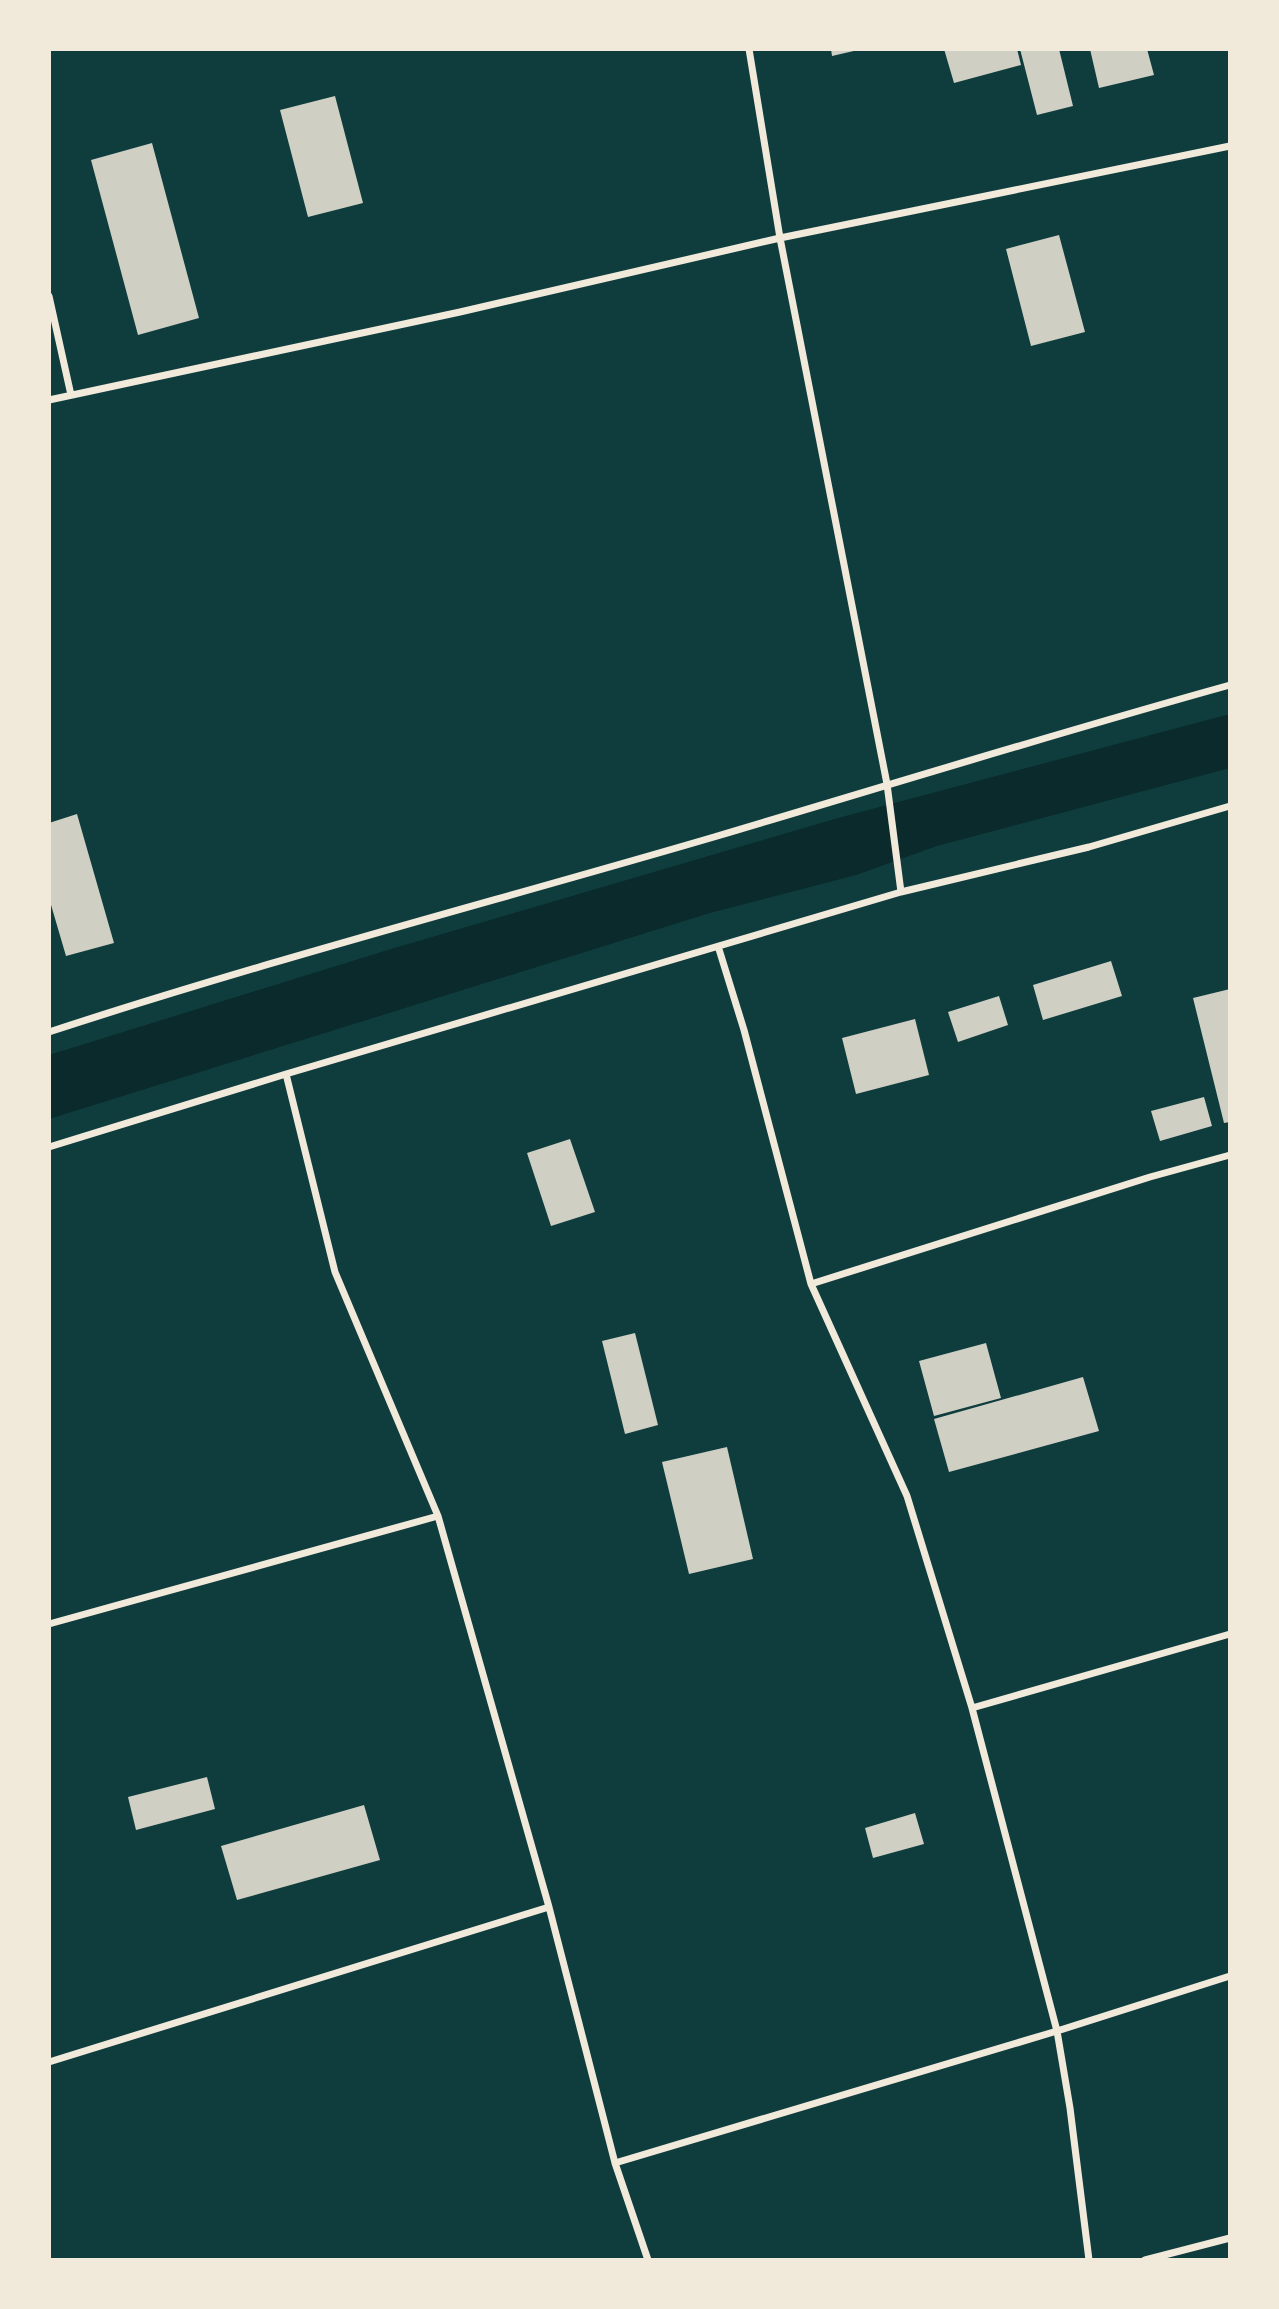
<svg xmlns="http://www.w3.org/2000/svg" width="1279" height="2309" font-family="Overpass,sans-serif">
	<rect width="100%" height="100%" fill="#0f3d3e"/>
	<!-- water -->
	<path fill="#0a2a2b" d="M1230,714V768L937,846L856,875L710,913L49,1119V1055L391,949L838,818Z"/>
	<!-- building -->
	<path fill="#cfcfc3" d="M831,49H858V50L832,56Z
		M944,49H1017L1021,65L954,83Z
		M1020,49H1059L1073,106L1037,115Z
		M1090,49H1147L1154,75L1099,88Z
		M335,96L363,203L308,217L280,110Z
		M152,143L199,318L138,335L91,160Z
		M1059,235L1085,332L1031,346L1006,249Z
		M77,814L114,943L66,956L49,898V823Z
		M1111,961L1122,996L1043,1020L1033,985Z
		M1230,989V1122L1224,1123L1193,998Z
		M999,996L1008,1025L958,1042L948,1012Z
		M915,1019L929,1075L856,1094L842,1038Z
		M1204,1097L1212,1126L1160,1141L1151,1111Z
		M570,1139L595,1212L551,1226L527,1153Z
		M635,1333L658,1425L625,1434L602,1341Z
		M986,1343L1001,1398L934,1416L919,1361Z
		M1083,1377L1099,1431L949,1472L934,1419Z
		M727,1447L753,1559L689,1574L662,1462Z
		M207,1777L215,1809L136,1830L128,1797Z
		M364,1805L380,1860L237,1900L221,1846Z
		M915,1813L924,1844L873,1858L865,1828Z"/>
	<g fill="none" stroke-linecap="round" stroke-linejoin="round">
		<!-- minor -->
		<path stroke="#f1e9da" stroke-width="7" d="M749,49L780,238L887,784L901,892
			M49,296L71,395
			M49,400L460,312L780,238L1230,146
			M718,946L744,1030L811,1284L907,1496L972,1708L1057,2031L1070,2108L1089,2260
			M49,1032C269,960 492,902 714,837C886,786 1057,733 1230,685
			M49,1147L286,1074
			M811,1284L1150,1177L1230,1155
			M49,1624L438,1516
			M972,1708L1230,1634
			M49,2062L549,1907
			M615,2163L1057,2031L1230,1976
			M648,2260L615,2163L549,1907L438,1516L335,1272L286,1074L901,892L1089,847L1230,806
			M1145,2260L1230,2238"/>
	</g>
	<!-- border -->
	<rect width="1279" height="2309" fill="none" stroke="#f1e9da" stroke-width="102"/>
</svg>
